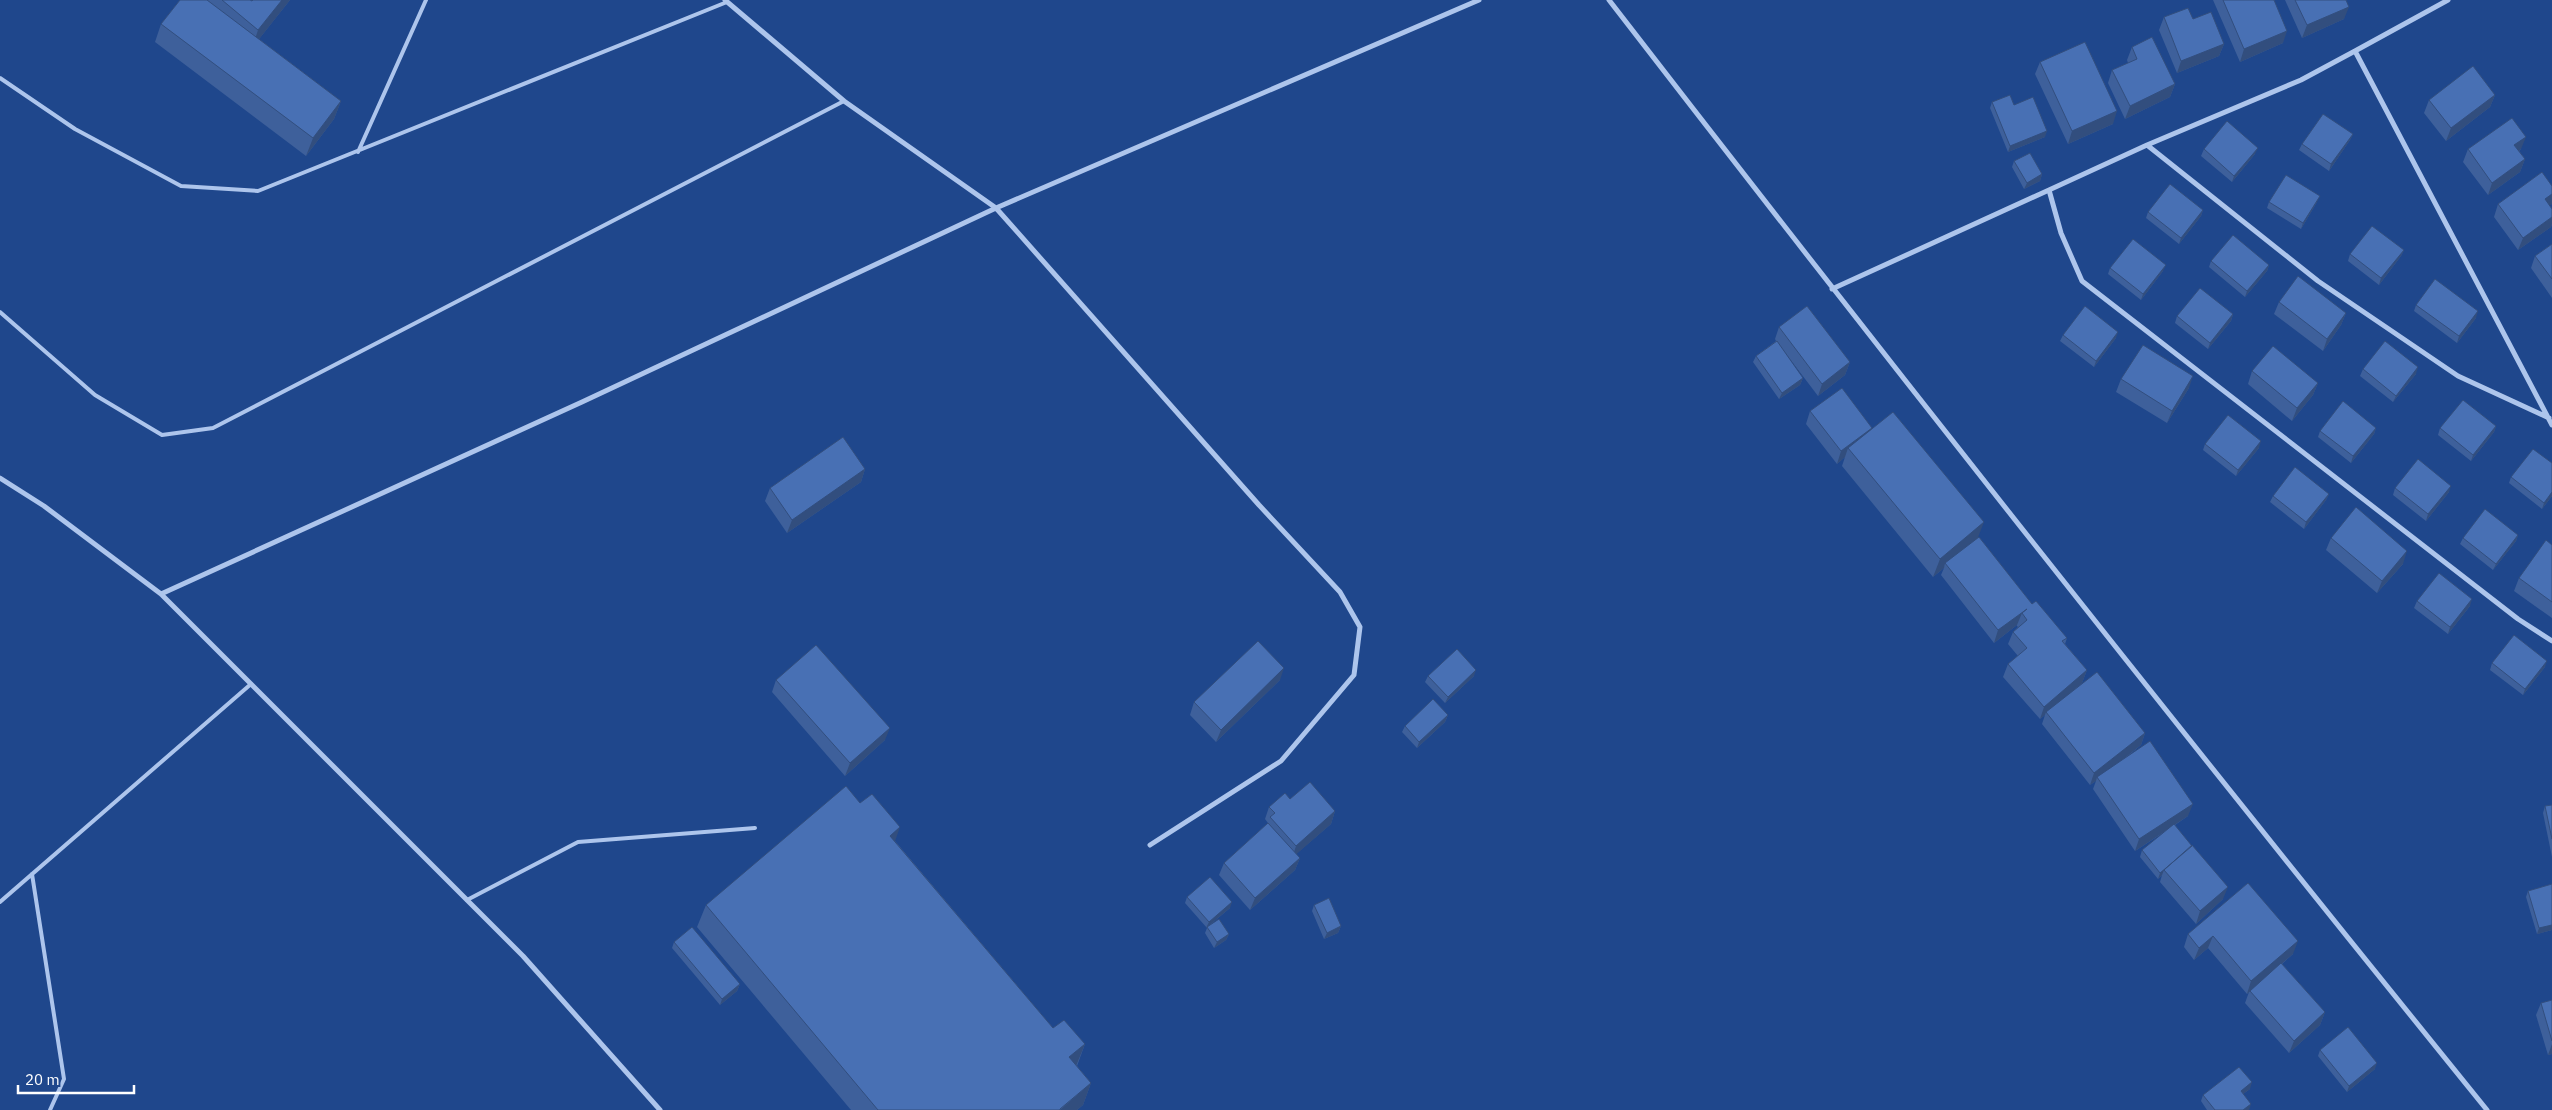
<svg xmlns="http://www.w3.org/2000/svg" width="2552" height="1110" font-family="'IBM Plex Sans',sans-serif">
	<rect width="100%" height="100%" fill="#1f478c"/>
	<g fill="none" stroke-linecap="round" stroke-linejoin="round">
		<!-- lane -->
		<path stroke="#adc5ec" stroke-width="4" d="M0,78L75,129L181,186L258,191L727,2
			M358,152L426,0
			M0,312L95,395L162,435L213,428L844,101
			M32,874L64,1079L50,1110
			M467,900L578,842L755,828
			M0,902L251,684"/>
		<!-- street -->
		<path stroke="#adc5ec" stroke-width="5" d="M725,0L844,101L996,208L1259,505L1340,592L1360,627L1354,675L1281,761L1150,845
			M1609,0C1897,373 2190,743 2487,1110
			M2448,0L2355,51L2552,425
			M2147,145L2301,80L2355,51
			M1832,289L2049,190
			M2549,418L2458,376L2318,281L2147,145L2049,190L2061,233L2082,281L2518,619L2552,641
			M0,478L44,506L161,594L523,956L660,1110
			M161,594L582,402L996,208L1479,0"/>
	</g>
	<!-- wall -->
	<path fill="#3e609b" d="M180,0H250L252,1L290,0L259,39L341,101L334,119L306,156L155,42L161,24Z
		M2213,0H2274L2283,43L2240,62Z
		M2285,0H2346L2344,19L2302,38Z
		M2164,17L2193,19L2224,44L2219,56L2177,73L2159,30Z
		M2132,47L2175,84L2170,97L2125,119L2108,83L2112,70L2128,63L2127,60Z
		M2040,62L2113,124L2068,144L2035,74Z
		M2495,95L2490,107L2446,141L2424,113L2429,100Z
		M1992,102L2014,105L2045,137L2008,152L1990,108Z
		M2353,134L2350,140L2329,171L2299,150L2302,144Z
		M2204,149L2255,154L2232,182L2201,156Z
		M2468,149H2521L2519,151L2525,159L2520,172L2488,195L2463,162Z
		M2014,161L2042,174L2040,181L2024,189L2012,167Z
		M2269,202H2317L2301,229L2267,208Z
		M2498,204H2552L2549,205L2552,209V224L2551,227L2518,250L2494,217Z
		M2203,210L2201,216L2179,244L2146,218L2148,212Z
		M2552,244V298L2531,268L2535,256Z
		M2404,250L2401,256L2379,285L2348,261L2350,254Z
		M2211,261L2269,265L2267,271L2245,297L2209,267Z
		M2110,268L2163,271L2141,300L2108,274Z
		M2279,302L2346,313L2341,325L2323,351L2274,314Z
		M2416,305L2476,318L2457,343L2414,311Z
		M2233,314L2231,321L2208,349L2175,323L2177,316Z
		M1779,327L1850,362L1845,375L1818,396L1783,350L1803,378L1800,385L1779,399L1753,362L1756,356L1776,341L1775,339Z
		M2063,335L2116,338L2094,367L2060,341Z
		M2363,369L2416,374L2393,402L2360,376Z
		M2252,371L2318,383L2313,395L2292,421L2248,384Z
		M2121,379L2189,388L2167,423L2116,392Z
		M1810,411L1872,428L1978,537L2032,604L2067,638L2065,644L2087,670L2082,683L2075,690L2145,733L2141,745L2122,761L2188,816L2175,825L2223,899L2196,924L2160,882L2162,875L2158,879L2140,857L2142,850L2166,831L2135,851L2093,789L2096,781L2090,785L2042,724L2045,715L2040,719L2003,677L2008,664L2018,656L2008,644L2013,632L2018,627L2017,626V625L1994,643L1941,575L1944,568L1933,577L1842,466L1845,457L1837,464L1806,424Z
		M2496,426L2494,432L2471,461L2438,435L2440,428Z
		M2376,428L2374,434L2351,463L2318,437L2320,431Z
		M2205,444L2259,448L2236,476L2203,450Z
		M865,469L861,482L787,533L765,501L770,488Z
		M2511,477L2552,496L2542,509L2509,483Z
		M2395,488L2449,492L2426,521L2393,495Z
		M2329,494L2326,500L2304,529L2270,502L2273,496Z
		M2518,535L2516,541L2493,570L2460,544L2463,538Z
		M2331,538L2403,564L2377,593L2326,550Z
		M2552,545V618L2514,591L2519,578Z
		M2417,601L2470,606L2448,634L2414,608Z
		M2492,663L2545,667L2523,695L2490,670Z
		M1428,676H1474L1445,703L1425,682Z
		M776,680L885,740L845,776L772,692Z
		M1280,680L1216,742L1190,715L1194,702Z
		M1448,715L1445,722L1417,748L1402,732L1405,726Z
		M1290,799L1335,811L1331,824L1296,854L1300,858L1295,870L1250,910L1219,875L1224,863L1268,823L1265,819L1269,807Z
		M860,803L895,841L1053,1028L1085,1044L1077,1066L1091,1083L1083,1105L1077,1110H851L697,927L706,905Z
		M2552,805V857L2543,813L2545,806Z
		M2248,883L2293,954L2282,964L2325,1012L2320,1025L2289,1053L2245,1003L2249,992L2247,994L2208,948L2194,960L2184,947L2188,934Z
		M2552,884V930L2537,934L2526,897L2528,891Z
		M1187,897L1230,908L1211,924L1229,934L1226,940L1214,948L1205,933L1207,928L1185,903Z
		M1314,905L1341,926L1338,933L1324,939L1312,911Z
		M674,942L740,984L737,991L720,1005L672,948Z
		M2552,1000V1054L2548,1055L2536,1015L2541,1003Z
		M2320,1050L2375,1069L2347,1092L2318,1056Z
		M2250,1089L2243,1094L2249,1110H2207L2201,1101L2203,1095Z"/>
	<!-- shaded-wall -->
	<path fill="#324e7e" d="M282,0H290L252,48L258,30Z
		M2349,7L2344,19L2302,38L2307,25Z
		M2287,31L2283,43L2240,62L2244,49Z
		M2224,44L2219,56L2177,73L2181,61Z
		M2175,84L2170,97L2125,119L2130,106Z
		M2495,95L2490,107L2446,141L2451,128Z
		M341,101L334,119L306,156L313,138Z
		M2117,111L2113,124L2068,144L2072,131Z
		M2047,131L2045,137L2008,152L2010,146Z
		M2353,134L2350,140L2329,171L2331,164Z
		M2526,137L2521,149L2510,158L2514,145Z
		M2258,148L2255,154L2232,182L2234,176Z
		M2525,159L2520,172L2488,195L2492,183Z
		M2042,174L2040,181L2024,189L2027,183Z
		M2552,194V204L2541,212L2545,199Z
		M2320,196L2317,202L2301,229L2303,223Z
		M2203,210L2201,216L2179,244L2181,238Z
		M2552,217V224L2551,227L2518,250L2523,238Z
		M2404,250L2401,256L2379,285L2381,278Z
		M2166,265L2163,271L2141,300L2143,294Z
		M2269,265L2267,271L2245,297L2247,291Z
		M2478,311L2476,318L2457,343L2459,336Z
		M2346,313L2341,325L2323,351L2327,339Z
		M2233,314L2231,321L2208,349L2210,343Z
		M2118,332L2116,338L2094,367L2096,361Z
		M1850,362L1845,375L1818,396L1822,384Z
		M2418,367L2416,374L2393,402L2396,396Z
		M2193,376L2189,388L2167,423L2172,411Z
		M1803,378L1800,385L1779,399L1782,393Z
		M2318,383L2313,395L2292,421L2297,408Z
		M2496,426L2494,432L2471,461L2473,455Z
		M1872,428L1868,440L1848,448L1845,457L1837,464L1841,451Z
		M2376,428L2374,434L2351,463L2353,456Z
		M2261,441L2259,448L2236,476L2238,470Z
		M865,469L861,482L787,533L792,520Z
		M2451,486L2449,492L2426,521L2428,514Z
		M2552,492V496L2542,509L2544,503Z
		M2329,494L2326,500L2304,529L2306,522Z
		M1984,522L1977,540L1945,563L1944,568L1933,577L1940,559Z
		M2518,535L2516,541L2493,570L2496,564Z
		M2407,551L2403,564L2377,593L2382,581Z
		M2472,599L2470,606L2448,634L2450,627Z
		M2027,609L2022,613L2017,625L1994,643L1998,630Z
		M2547,661L2545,667L2523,695L2525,689Z
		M1284,668L1280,680L1216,742L1221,730Z
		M1476,670L1474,676L1445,703L1448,697Z
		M2087,670L2082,683L2047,713L2046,712L2045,715L2040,719L2044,707Z
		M1448,715L1445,722L1417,748L1419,742Z
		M890,728L885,740L845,776L850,763Z
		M2145,733L2141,745L2098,779L2097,777L2096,781L2090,785L2094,773Z
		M2193,804L2188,816L2135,851L2139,839Z
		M1335,811L1331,824L1292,858L1296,846Z
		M900,827L892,850L890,836Z
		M2192,846L2164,870L2162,875L2158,879L2160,873Z
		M1300,858L1295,870L1250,910L1255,898Z
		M2228,887L2223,899L2196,924L2200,911Z
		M1232,902L1230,908L1206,928L1209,922Z
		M2552,925V930L2537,934L2539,928Z
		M1341,926L1338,933L1324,939L1327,933Z
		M1229,934L1226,940L1214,948L1217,942Z
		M2213,936L2208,948L2194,960L2199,948Z
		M2298,941L2293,954L2247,994L2251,981Z
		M740,984L737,991L720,1005L722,999Z
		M2325,1012L2320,1025L2289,1053L2294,1041Z
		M1085,1044L1076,1066L1069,1057Z
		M2552,1044V1054L2548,1055Z
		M2377,1063L2375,1069L2347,1092L2349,1086Z
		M2252,1082L2250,1089L2239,1097L2241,1091Z
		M1091,1083L1083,1105L1077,1110H1060Z
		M2251,1104L2249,1110H2243Z"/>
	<!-- building -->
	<path fill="#4870b4" stroke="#324e7e" d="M180,0H207L341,101L313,138L161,24Z
		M222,0H250L252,1L253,0H282L258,30Z
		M2223,0H2274L2287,31L2244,49Z
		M2295,0H2346L2349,7L2307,25Z
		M2188,8L2193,19L2211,12L2224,44L2181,61L2164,17Z
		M2152,37L2175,84L2130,106L2112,70L2137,59L2132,47Z
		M2085,42L2117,111L2072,131L2040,62Z
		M2473,66L2495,95L2451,128L2429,100Z
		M2010,95L2014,105L2033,97L2047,131L2010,146L1992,102Z
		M2323,114L2353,134L2331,164L2302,144Z
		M2512,118L2526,137L2514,145L2525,159L2492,183L2468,149Z
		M2227,121L2258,148L2234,176L2204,149Z
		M2030,153L2042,174L2027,183L2014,161Z
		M2542,172L2552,186V194L2545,199L2552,209V217L2523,238L2498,204Z
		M2286,175L2320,196L2303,223L2269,202Z
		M2170,184L2203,210L2181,238L2148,212Z
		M2372,226L2404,250L2381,278L2350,254Z
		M2233,235L2269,265L2247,291L2211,261Z
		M2133,239L2166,265L2143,294L2110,268Z
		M2552,244V279L2535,256Z
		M2298,276L2346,313L2327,339L2279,302Z
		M2435,279L2478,311L2459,336L2416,305Z
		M2200,288L2233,314L2210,343L2177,316Z
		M1807,306L1850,362L1822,384L1779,327Z
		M2085,306L2118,332L2096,361L2063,335Z
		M1777,341L1803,378L1782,393L1756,356Z
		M2385,341L2418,367L2396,396L2363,369Z
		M2143,345L2193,376L2172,411L2121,379Z
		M2273,346L2318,383L2297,408L2252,371Z
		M1842,388L1872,428L1841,451L1810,411Z
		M2463,400L2496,426L2473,455L2440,428Z
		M2343,401L2376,428L2353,456L2320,431Z
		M1893,412L1984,522L1940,559L1848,448Z
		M2228,415L2261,441L2238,470L2205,444Z
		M843,437L865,469L792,520L770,488Z
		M2533,449L2552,463V492L2544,503L2511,477Z
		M2418,459L2451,486L2428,514L2395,488Z
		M2295,467L2329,494L2306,522L2273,496Z
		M2356,507L2407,551L2382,581L2331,538Z
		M2485,509L2518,535L2496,564L2463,538Z
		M1979,537L2032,604L2036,601L2067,638L2062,641L2087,670L2044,707L2008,664L2027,648L2013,632L2027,620L2022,613L2027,609L1998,630L1945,563Z
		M2546,540L2552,545V602L2519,578Z
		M2439,573L2472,599L2450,627L2417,601Z
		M2514,635L2547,661L2525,689L2492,663Z
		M1258,641L1284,668L1221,730L1194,702Z
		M816,645L890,728L850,763L776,680Z
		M1457,649L1476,670L1448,697L1428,676Z
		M2097,672L2145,733L2094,773L2046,712Z
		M1433,699L1448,715L1419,742L1405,726Z
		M2150,741L2193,804L2139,839L2097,777Z
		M1310,782L1335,811L1296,846L1270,817L1275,813L1269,807L1285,793L1290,799Z
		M846,786L860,803L872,794L900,827L890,836L1053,1028L1064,1020L1085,1044L1069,1057L1091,1083L1060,1109V1110H878L706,905Z
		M2552,805V839L2545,806Z
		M1268,823L1300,858L1255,898L1224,863Z
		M2174,824L2192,846L2160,873L2142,850Z
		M2192,845L2228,887L2200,911L2164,870Z
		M1210,877L1232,902L1209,922L1187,897Z
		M2248,883L2298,941L2251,981L2213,936L2199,948L2188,934Z
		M2552,884V925L2539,928L2528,891Z
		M1329,898L1341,926L1327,933L1314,905Z
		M1219,919L1229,934L1217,942L1207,927Z
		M692,927L740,984L722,999L674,942Z
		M2281,963L2325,1012L2294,1041L2250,991Z
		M2552,1000V1041L2541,1003Z
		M2348,1027L2377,1063L2349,1086L2320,1050Z
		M2239,1067L2252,1082L2241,1091L2251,1104L2243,1110H2215L2203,1095Z"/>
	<!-- scale -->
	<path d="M18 1085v8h116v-8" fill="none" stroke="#ffffff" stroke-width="2.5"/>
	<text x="25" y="1085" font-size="15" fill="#ffffff" stroke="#1f478c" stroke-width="4" paint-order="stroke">20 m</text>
</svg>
